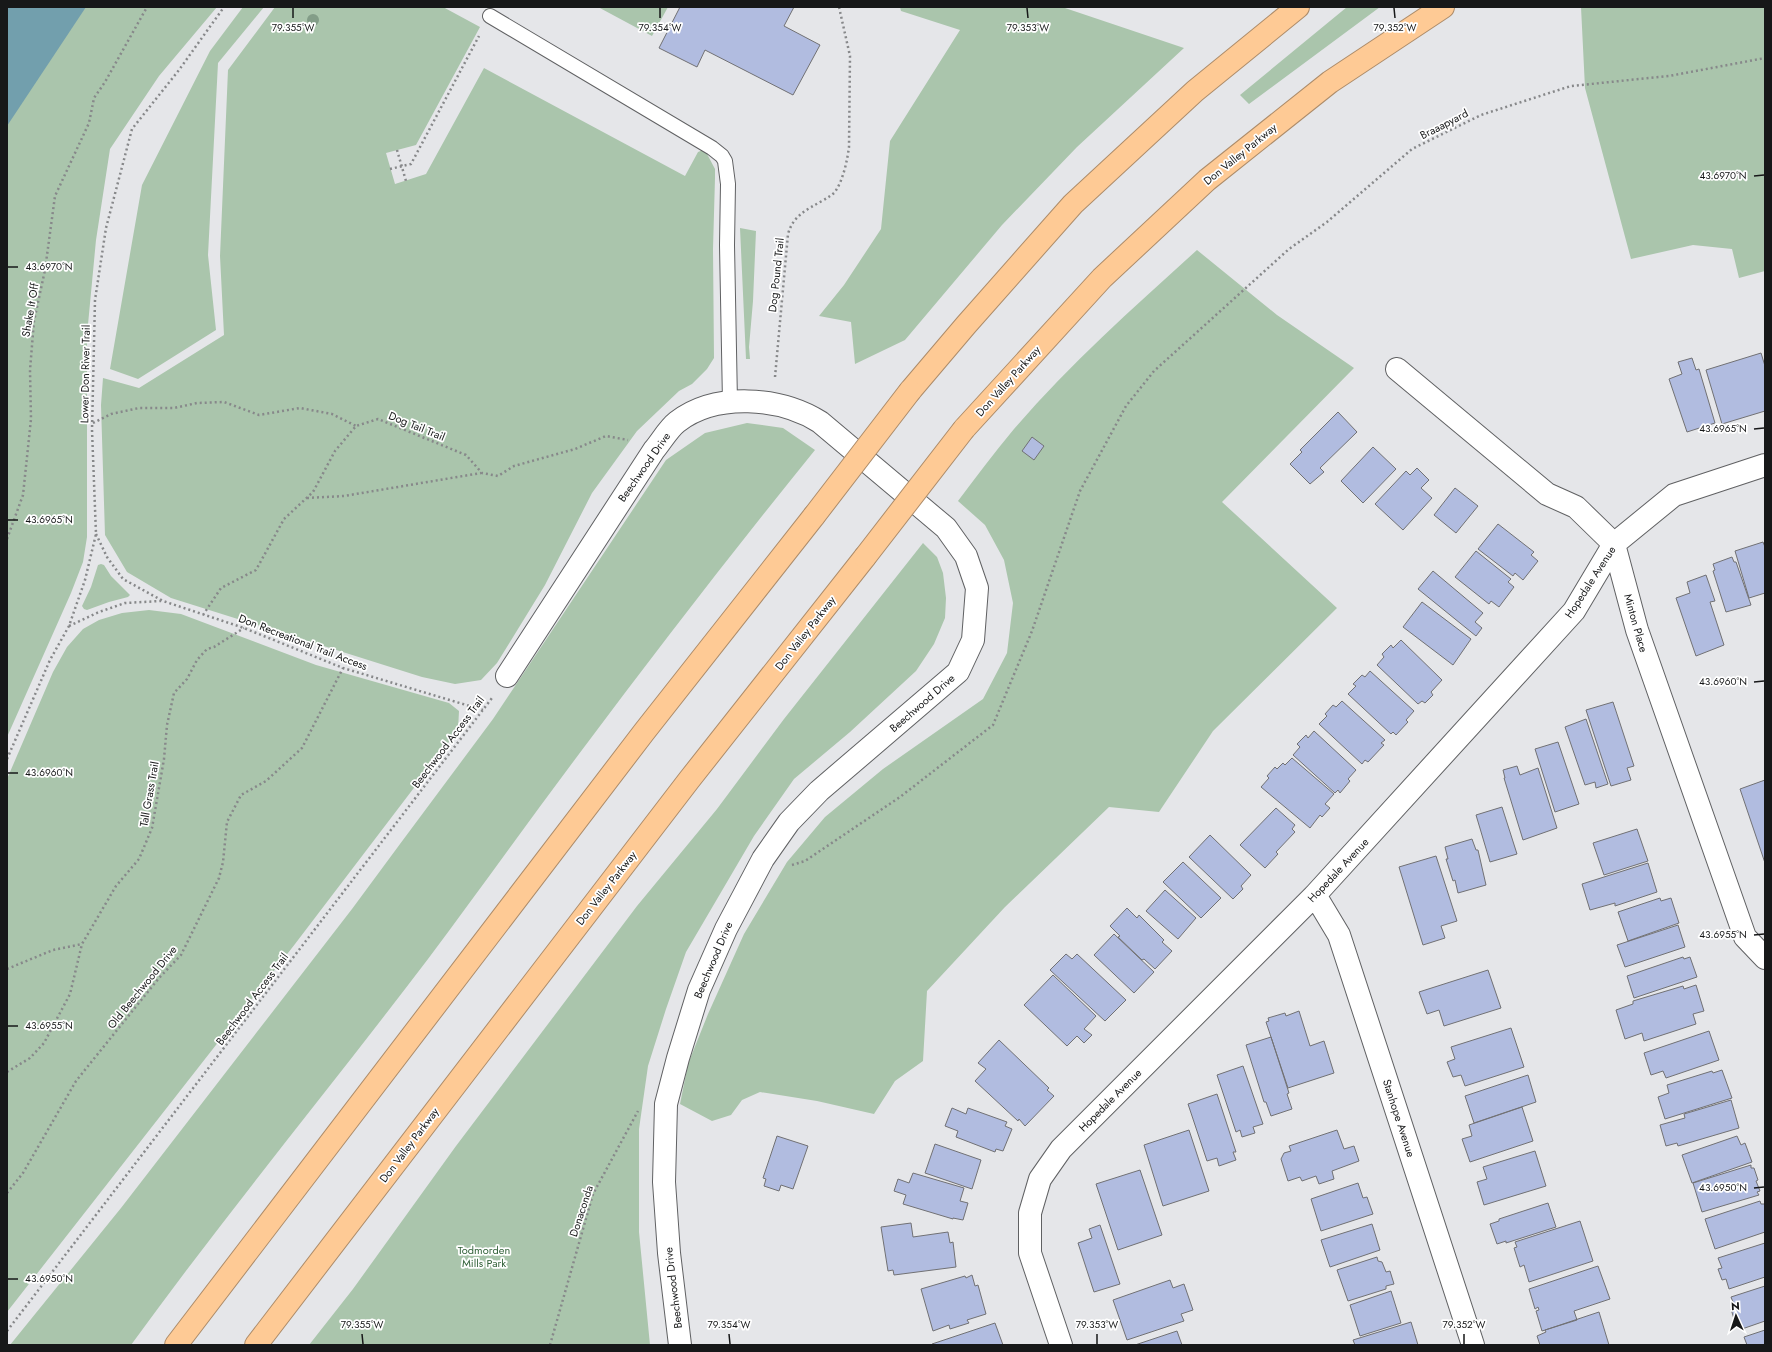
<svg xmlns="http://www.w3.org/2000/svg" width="1772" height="1352" font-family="Jost,sans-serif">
	<rect width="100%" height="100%" fill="#e5e6e9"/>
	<!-- green -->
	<path fill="#aac5ac" d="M85,7H217L159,76L110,149L96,240L87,335V537L83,562L71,593L7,737V124Z
		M243,7H264L218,63L208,255L216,330L138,379L110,369L142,185L210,51Z
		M275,7H443L480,27L416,145L386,153L395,184L426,174L484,68L685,176L698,152L703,150L706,152L715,169V178L713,249L714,358L707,369L692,384L679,391L637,431L592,493L545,585L497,663L481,680L455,684L422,677L171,598L127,572L105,535L101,405L103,378L139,388L224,335L220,256L228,70Z
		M598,7H668L652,36Z
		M900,7H1062L1184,48L1077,147L1002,225L905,340L855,364L851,322L819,316L844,285L881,229L890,141L960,30L901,11Z
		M1347,7H1380L1249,104L1240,95Z
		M1581,7H1765V271L1739,278L1732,249L1693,245L1631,259L1585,88Z
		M740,228L756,231L753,301L749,347L750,359H746Z
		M1197,250L1277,315L1354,368L1222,502L1337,608L1213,731L1159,812L1109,807L1005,907L927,991L923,1061L895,1081L874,1114L817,1101L760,1092L742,1100L731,1115L712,1121L680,1104L688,1064L708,1014L744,934L787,862L825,817L883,769L983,699L1007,653L1013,603L1004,560L985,525L958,501C976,477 994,453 1014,429C1070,364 1134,307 1197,250Z
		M747,423L783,428L815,450C734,550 656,651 579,754C528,822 479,891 428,959C330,1088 226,1214 131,1345H10L121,1208L352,909L400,844L493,719L666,460L705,433Z
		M923,543L937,557L943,573L946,598L945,618L934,644L916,671L850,732L794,779L754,836L686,952L666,1009L648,1066L639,1129V1232L650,1345H309L353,1289L456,1146L637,906L717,809L784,719Z
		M101,564L104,565L111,576L130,595L128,597L109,602L87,610L84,609L82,606L91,587L98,565Z
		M149,610L181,614L316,665L449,703L459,711L458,730L295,944L7,1312V779L53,672L67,647L83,629L99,620L122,613Z"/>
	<!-- water -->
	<path fill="#729fad" d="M7,7H86L7,126Z"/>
	<!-- building -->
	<path fill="#b1bce0" stroke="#717174" d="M680,7H794L784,26L820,45L793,95L705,50L697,67L659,48Z
		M1761,353L1765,366V411L1722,424L1706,370Z
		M1692,358L1696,370L1699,369L1715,423L1687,432L1669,379L1682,374L1678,362Z
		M1338,412L1357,432L1320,468L1324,472L1310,484L1290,464L1302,452L1300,450Z
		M1032,437L1044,446L1034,460L1022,451Z
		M1373,447L1396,469L1363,503L1341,481Z
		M1417,468L1429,480L1421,488L1432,498L1403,530L1375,504L1406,471L1410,475Z
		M1455,488L1478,506L1456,533L1434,515Z
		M1498,524L1534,552L1531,555L1538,561L1523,580L1515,573L1513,576L1478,549Z
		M1763,542L1765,547V593L1749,598L1735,551Z
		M1476,551L1511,579L1508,582L1514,587L1499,607L1491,601L1489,604L1455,577Z
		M1732,557L1734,562H1736L1751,605L1726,612L1713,571L1715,570L1713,564Z
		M1433,571L1483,613L1475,622L1482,628L1476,636L1418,589Z
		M1706,575L1715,601L1710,602L1724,645L1696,656L1676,598L1690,593L1687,582Z
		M1422,602L1471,639L1453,665L1403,627Z
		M1401,640L1442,680L1431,692L1433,695L1425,703L1422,701L1418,704L1377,665L1384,657L1382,654L1391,645L1393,648Z
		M1370,671L1414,711L1406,720L1408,722L1396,735L1393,732L1391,734L1348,694L1356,686L1353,684L1362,675L1365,677Z
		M1342,701L1385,740L1381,743L1384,745L1368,762L1365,760L1362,764L1319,724L1327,716L1325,714L1333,705L1336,707Z
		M1613,702L1634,766L1627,768L1631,780L1611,786L1586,710Z
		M1586,719L1608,784L1596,788L1595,782L1585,785L1565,727Z
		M1314,731L1356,770L1348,779L1350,781L1340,793L1338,790L1335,793L1293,755L1300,747L1297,744L1306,735L1308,738Z
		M1558,742L1579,804L1555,812L1535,749Z
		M1292,758L1334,794L1325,804L1330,808L1322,817L1320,815L1310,828L1261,787L1269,778L1267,776L1275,767L1277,769L1283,763L1285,765Z
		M1517,766L1520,775L1538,768L1557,828L1523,840L1504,778H1505L1503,770Z
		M1765,780V863L1740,789Z
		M1502,807L1517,854L1490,862L1476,815Z
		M1276,808L1295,825L1292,829L1295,832L1276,852L1278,854L1265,868L1240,845Z
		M1637,829L1648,861L1604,875L1593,843Z
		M1210,835L1251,875L1241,886L1243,889L1233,899L1189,857Z
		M1472,839L1476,850H1478L1486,885L1458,893L1455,880L1453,881L1446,859H1448L1445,847Z
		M1436,856L1457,921L1441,926L1445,938L1423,945L1399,867Z
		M1183,862L1221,898L1201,918L1163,882Z
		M1648,863L1657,892L1615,906V903L1590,910L1582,884Z
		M1165,890L1196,918L1178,939L1146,911Z
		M1660,898L1661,901L1671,898L1679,923L1628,941L1618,912Z
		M1127,908L1137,918L1139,915L1164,940L1162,942L1172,951L1155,969L1144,959L1142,960L1118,937L1120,936L1110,926Z
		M1678,925L1685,947L1625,967L1617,945Z
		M1114,934L1154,972L1134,993L1094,955Z
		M1066,954L1072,959L1077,954L1126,1000L1105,1021L1050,970Z
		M1683,957L1684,959L1690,957L1697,977L1634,998L1627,976Z
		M1488,970L1501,1008L1444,1026L1439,1010L1427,1014L1419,992Z
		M1053,975L1096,1016L1084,1029L1092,1035L1084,1043L1077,1036L1067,1046L1024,1005Z
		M1696,985L1704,1011L1693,1014L1696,1024L1644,1041L1642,1033L1625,1039L1616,1010L1633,1004V1001L1683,986L1684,989Z
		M1299,1011L1310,1046L1324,1041L1334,1073L1288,1088L1266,1022L1269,1021L1268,1018L1285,1013L1286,1016Z
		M1511,1028L1524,1067L1465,1086L1461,1075L1453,1077L1447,1062L1455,1059L1451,1047Z
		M1709,1031L1719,1060L1666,1078L1663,1071L1651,1075L1644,1053Z
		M1271,1037L1289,1093L1287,1094L1292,1109L1271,1116L1266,1102H1264L1246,1045Z
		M999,1040L1049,1088L1047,1090L1054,1096L1025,1126L1019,1119L1018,1121L975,1081L986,1069L978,1063Z
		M1243,1066L1263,1124L1253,1127L1255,1133L1242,1137L1240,1130L1236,1132L1217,1075Z
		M1722,1070L1732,1098L1665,1119L1658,1097L1669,1093L1667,1085L1712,1071L1713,1073Z
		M1528,1075L1536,1102L1474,1123L1465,1096Z
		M1217,1094L1236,1152H1233L1236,1160L1219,1166L1217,1158L1207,1161L1188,1104Z
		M1731,1100L1739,1128L1678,1146L1677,1143L1666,1146L1660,1125L1685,1118L1684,1114Z
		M1522,1107L1533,1141L1470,1162L1462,1139L1472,1136L1469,1125Z
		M952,1108L966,1114L968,1108L1007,1122L1005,1126L1012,1129L1003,1151L996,1149L995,1152L956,1137L958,1131L945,1126Z
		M1189,1130L1209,1191L1163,1206L1144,1145Z
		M1337,1130L1344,1149L1354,1146L1359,1161L1332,1171L1334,1179L1319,1184L1316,1176L1302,1181L1300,1177L1288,1181L1281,1159L1284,1153L1291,1151L1289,1146Z
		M777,1136L808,1146L793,1189L781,1185L779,1191L764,1186L766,1179L763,1178Z
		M1737,1136L1741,1145L1745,1143L1752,1162L1692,1183L1682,1155Z
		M935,1144L981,1160L972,1189L925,1173Z
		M1535,1151L1546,1186L1484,1205L1477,1182L1487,1179L1483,1167Z
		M1751,1165V1168H1754L1758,1180L1756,1181L1760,1191L1757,1192L1759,1195L1702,1212L1693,1183Z
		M1140,1170L1162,1235L1118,1250L1096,1184Z
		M913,1173L964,1188L960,1201L968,1203L963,1220L953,1218V1219L903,1204L906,1195L894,1191L898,1179L909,1183Z
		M1358,1183L1363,1198L1367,1197L1373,1214L1321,1231L1311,1199Z
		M1760,1201L1761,1204H1765V1232L1715,1249L1705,1219Z
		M1548,1203L1556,1227L1506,1243V1241L1497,1244L1490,1224L1499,1221V1219Z
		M1580,1221L1593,1261L1529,1282L1524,1265L1520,1267L1514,1248L1517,1247L1515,1242Z
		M911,1223L913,1237L948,1232L950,1243L953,1242L956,1267L894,1275L893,1270L888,1271L881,1227Z
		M1372,1224L1380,1250L1330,1267L1321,1240Z
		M1100,1225L1120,1284L1094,1292L1078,1243L1092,1238L1089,1229Z
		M1765,1243V1277L1729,1289L1726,1279L1722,1280L1718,1269L1722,1268L1718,1258Z
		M1377,1257L1378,1261L1382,1262L1386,1272L1390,1271L1394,1284L1386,1286V1289L1348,1301L1337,1270Z
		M1598,1266L1610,1299L1574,1311L1577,1320L1542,1331L1536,1311L1539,1310L1538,1307L1535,1309L1529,1289Z
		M972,1275L975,1286L978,1285L986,1314L967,1320L969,1323L950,1329L949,1325L933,1331L921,1289L965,1276L966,1278Z
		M1170,1280L1173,1288L1184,1284L1193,1310L1181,1314L1184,1321L1127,1340L1113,1300Z
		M1765,1286V1321L1742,1329L1738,1318L1734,1319L1731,1309L1735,1307L1731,1297Z
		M1391,1291L1401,1323L1360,1336L1350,1305Z
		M1599,1312L1609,1345H1540L1537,1336L1546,1332L1545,1330Z
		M1411,1322L1418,1345H1355L1353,1340Z
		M995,1323L1003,1345H932V1344Z
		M1765,1330V1345H1747L1744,1337Z
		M1177,1331L1182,1345H1135Z"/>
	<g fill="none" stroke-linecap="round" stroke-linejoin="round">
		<!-- service casing -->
		<g stroke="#606163" stroke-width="16">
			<path id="service" d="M490,16L712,148L722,156L725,161L728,184L727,245L730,402"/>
		</g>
		<!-- minor casing -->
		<g stroke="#606163" stroke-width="24">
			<path id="minor" d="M1397,369L1547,494L1576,507L1614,544L1637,630L1745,937L1765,958
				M507,676L654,450C661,442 668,429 677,422C716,392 780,397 820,422L946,528L966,556L977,588L973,640L958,672L819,791L789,822L763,859L726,929L699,990L678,1058L666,1104L664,1182L669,1253L680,1345
				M1315,895L1339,935L1473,1345
				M1061,1345L1030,1253V1213L1040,1179L1061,1149L1315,895L1574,611L1614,544L1674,495L1765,465"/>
		</g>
		<!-- motorway casing -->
		<g stroke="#ad8c6a" stroke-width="24">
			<path id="motorway" d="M910,391L966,325L1073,204L1195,91L1298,7
				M964,429L1102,278L1207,180L1330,82L1443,7
				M176,1345L644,732L814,516
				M256,1345L689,780L865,557"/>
		</g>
		<!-- path -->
		<path stroke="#87888a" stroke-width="2.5" stroke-dasharray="2 3" stroke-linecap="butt" d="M397,150L406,181
			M390,169L411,164L479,36
			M775,377L788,234C793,216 806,210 822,201C827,198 831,196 835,192C843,180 847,162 849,147L850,56L839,7
			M93,423L111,414L139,408H174L197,403L224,402L259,415L300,408L332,414L356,426
			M307,498L344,496L481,473
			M96,534L107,557L123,579L163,601L244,628L343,668L483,710
			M7,539L23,495L31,419L30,370L34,321L45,270L55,196L89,123L94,98L105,82L147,7
			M203,615L221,588L256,570L284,519L313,492L335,451L356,426L378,419L466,455L482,473L498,476L514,466L575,449L606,436L628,440
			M69,626L99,612L125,603L161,601
			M7,759L50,660L69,626L85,580L96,534L92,430L95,300L106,228L132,129L179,70L224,7
			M792,865L805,861L900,797L993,725L1032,631L1080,491L1126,406L1154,371L1289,249L1327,222L1412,149L1481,115L1571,86L1669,76L1765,58
			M7,969L53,950L82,944
			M7,1072L30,1058L44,1043L70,994L82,944L116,886L139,859L152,828L164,759L167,725L174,693L187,679L197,660L207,649L214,647L244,628
			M7,1193L23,1173L76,1081L159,978L181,955L219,878L223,862L227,822L241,795L266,781L302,748L343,668
			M7,1331L492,698
			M550,1345L593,1194L638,1111"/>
		<!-- service -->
		<use href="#service" stroke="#fff" stroke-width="14"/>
		<!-- minor -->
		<use href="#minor" stroke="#fff" stroke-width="22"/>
		<!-- motorway -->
		<use href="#motorway" stroke="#feca95" stroke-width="22"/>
		<!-- motorway-bridge casing -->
		<g stroke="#ad8c6a" stroke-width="24" stroke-linecap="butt">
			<path id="motorway-bridge" d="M814,516L910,391
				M865,557L964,429"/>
		</g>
		<!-- motorway-bridge -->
		<use href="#motorway-bridge" stroke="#feca95" stroke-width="22"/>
	</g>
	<!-- trees -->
	<circle fill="#839d88" cx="313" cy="20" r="6"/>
	<!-- ticks -->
	<path fill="none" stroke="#171819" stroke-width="1.5" d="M293,8V18M660,8V18M1027,8L1028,18M1394,8L1395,18M1754,176L1764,175M8,267H18M1754,429L1764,428M8,520H18M1754,682L1764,681M8,773H18M1754,935L1764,934M8,1026H18M1754,1188L1764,1187M8,1279H18M362,1334L363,1344M729,1334L730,1344M1097,1334V1344M1464,1334V1344"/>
	<g text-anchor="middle" stroke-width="3.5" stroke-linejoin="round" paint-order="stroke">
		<!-- street labels -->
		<g font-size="11" fill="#171819" stroke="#fff">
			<text transform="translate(1444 124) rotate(-27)" y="4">Braaapyard</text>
			<text transform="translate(1240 154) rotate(-39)" y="4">Don Valley Parkway</text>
			<text transform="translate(776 275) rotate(-84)" y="4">Dog Pound Trail</text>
			<text transform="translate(30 310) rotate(-80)" y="4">Shake It Off</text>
			<text transform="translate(85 374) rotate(-89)" y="4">Lower Don River Trail</text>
			<text transform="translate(1008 381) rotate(-48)" y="4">Don Valley Parkway</text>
			<text transform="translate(417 426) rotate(22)" y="4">Dog Tail Trail</text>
			<text transform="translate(644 467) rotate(-55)" y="4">Beechwood Drive</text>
			<text transform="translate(1590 582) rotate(-57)" y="4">Hopedale Avenue</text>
			<text transform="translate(1636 623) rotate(74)" y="4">Minton Place</text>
			<text transform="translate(805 633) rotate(-52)" y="4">Don Valley Parkway</text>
			<text transform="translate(303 642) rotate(21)" y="4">Don Recreational Trail Access</text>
			<text transform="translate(922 703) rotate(-41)" y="4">Beechwood Drive</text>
			<text transform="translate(448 742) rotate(-53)" y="4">Beechwood Access Trail</text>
			<text transform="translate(149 794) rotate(-80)" y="4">Tall Grass Trail</text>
			<text transform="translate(1338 870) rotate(-47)" y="4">Hopedale Avenue</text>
			<text transform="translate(606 888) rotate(-52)" y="4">Don Valley Parkway</text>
			<text transform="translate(713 960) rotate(-67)" y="4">Beechwood Drive</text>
			<text transform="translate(142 987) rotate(-51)" y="4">Old Beechwood Drive</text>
			<text transform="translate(252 999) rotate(-53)" y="4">Beechwood Access Trail</text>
			<text transform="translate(1110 1100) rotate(-45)" y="4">Hopedale Avenue</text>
			<text transform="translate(1399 1118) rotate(72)" y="4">Stanhope Avenue</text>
			<text transform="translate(409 1145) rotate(-53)" y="4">Don Valley Parkway</text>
			<text transform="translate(581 1211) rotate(-72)" y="4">Donaconda</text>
			<text transform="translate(673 1288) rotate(-97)" y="4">Beechwood Drive</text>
		</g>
		<!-- park labels -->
		<g font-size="11" fill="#326139" stroke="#fff">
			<text x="484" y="1254">Todmorden<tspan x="484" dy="13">Mills Park</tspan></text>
		</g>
	</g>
	<g font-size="10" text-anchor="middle" fill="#171819" stroke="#fff" stroke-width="3.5" stroke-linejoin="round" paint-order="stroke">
		<text x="293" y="31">79.355°W</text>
		<text x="660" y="31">79.354°W</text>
		<text x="1028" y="31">79.353°W</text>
		<text x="1395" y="31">79.352°W</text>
		<text x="1723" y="179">43.6970°N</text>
		<text x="49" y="270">43.6970°N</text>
		<text x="1723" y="432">43.6965°N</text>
		<text x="49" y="523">43.6965°N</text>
		<text x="1723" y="685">43.6960°N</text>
		<text x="49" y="776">43.6960°N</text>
		<text x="1723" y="938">43.6955°N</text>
		<text x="49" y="1029">43.6955°N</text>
		<text x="1723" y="1191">43.6950°N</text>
		<text x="49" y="1282">43.6950°N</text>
		<text x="362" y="1328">79.355°W</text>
		<text x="729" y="1328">79.354°W</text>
		<text x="1097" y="1328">79.353°W</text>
		<text x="1464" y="1328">79.352°W</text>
	</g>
	<!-- border -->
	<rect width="1772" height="1352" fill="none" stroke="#171819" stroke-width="16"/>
	<!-- north arrow -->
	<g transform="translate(1736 1316) rotate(357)" stroke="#ffffff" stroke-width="3" paint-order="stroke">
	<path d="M0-3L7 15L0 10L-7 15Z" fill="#171819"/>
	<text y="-6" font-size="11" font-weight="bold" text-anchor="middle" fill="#171819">N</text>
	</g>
</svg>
